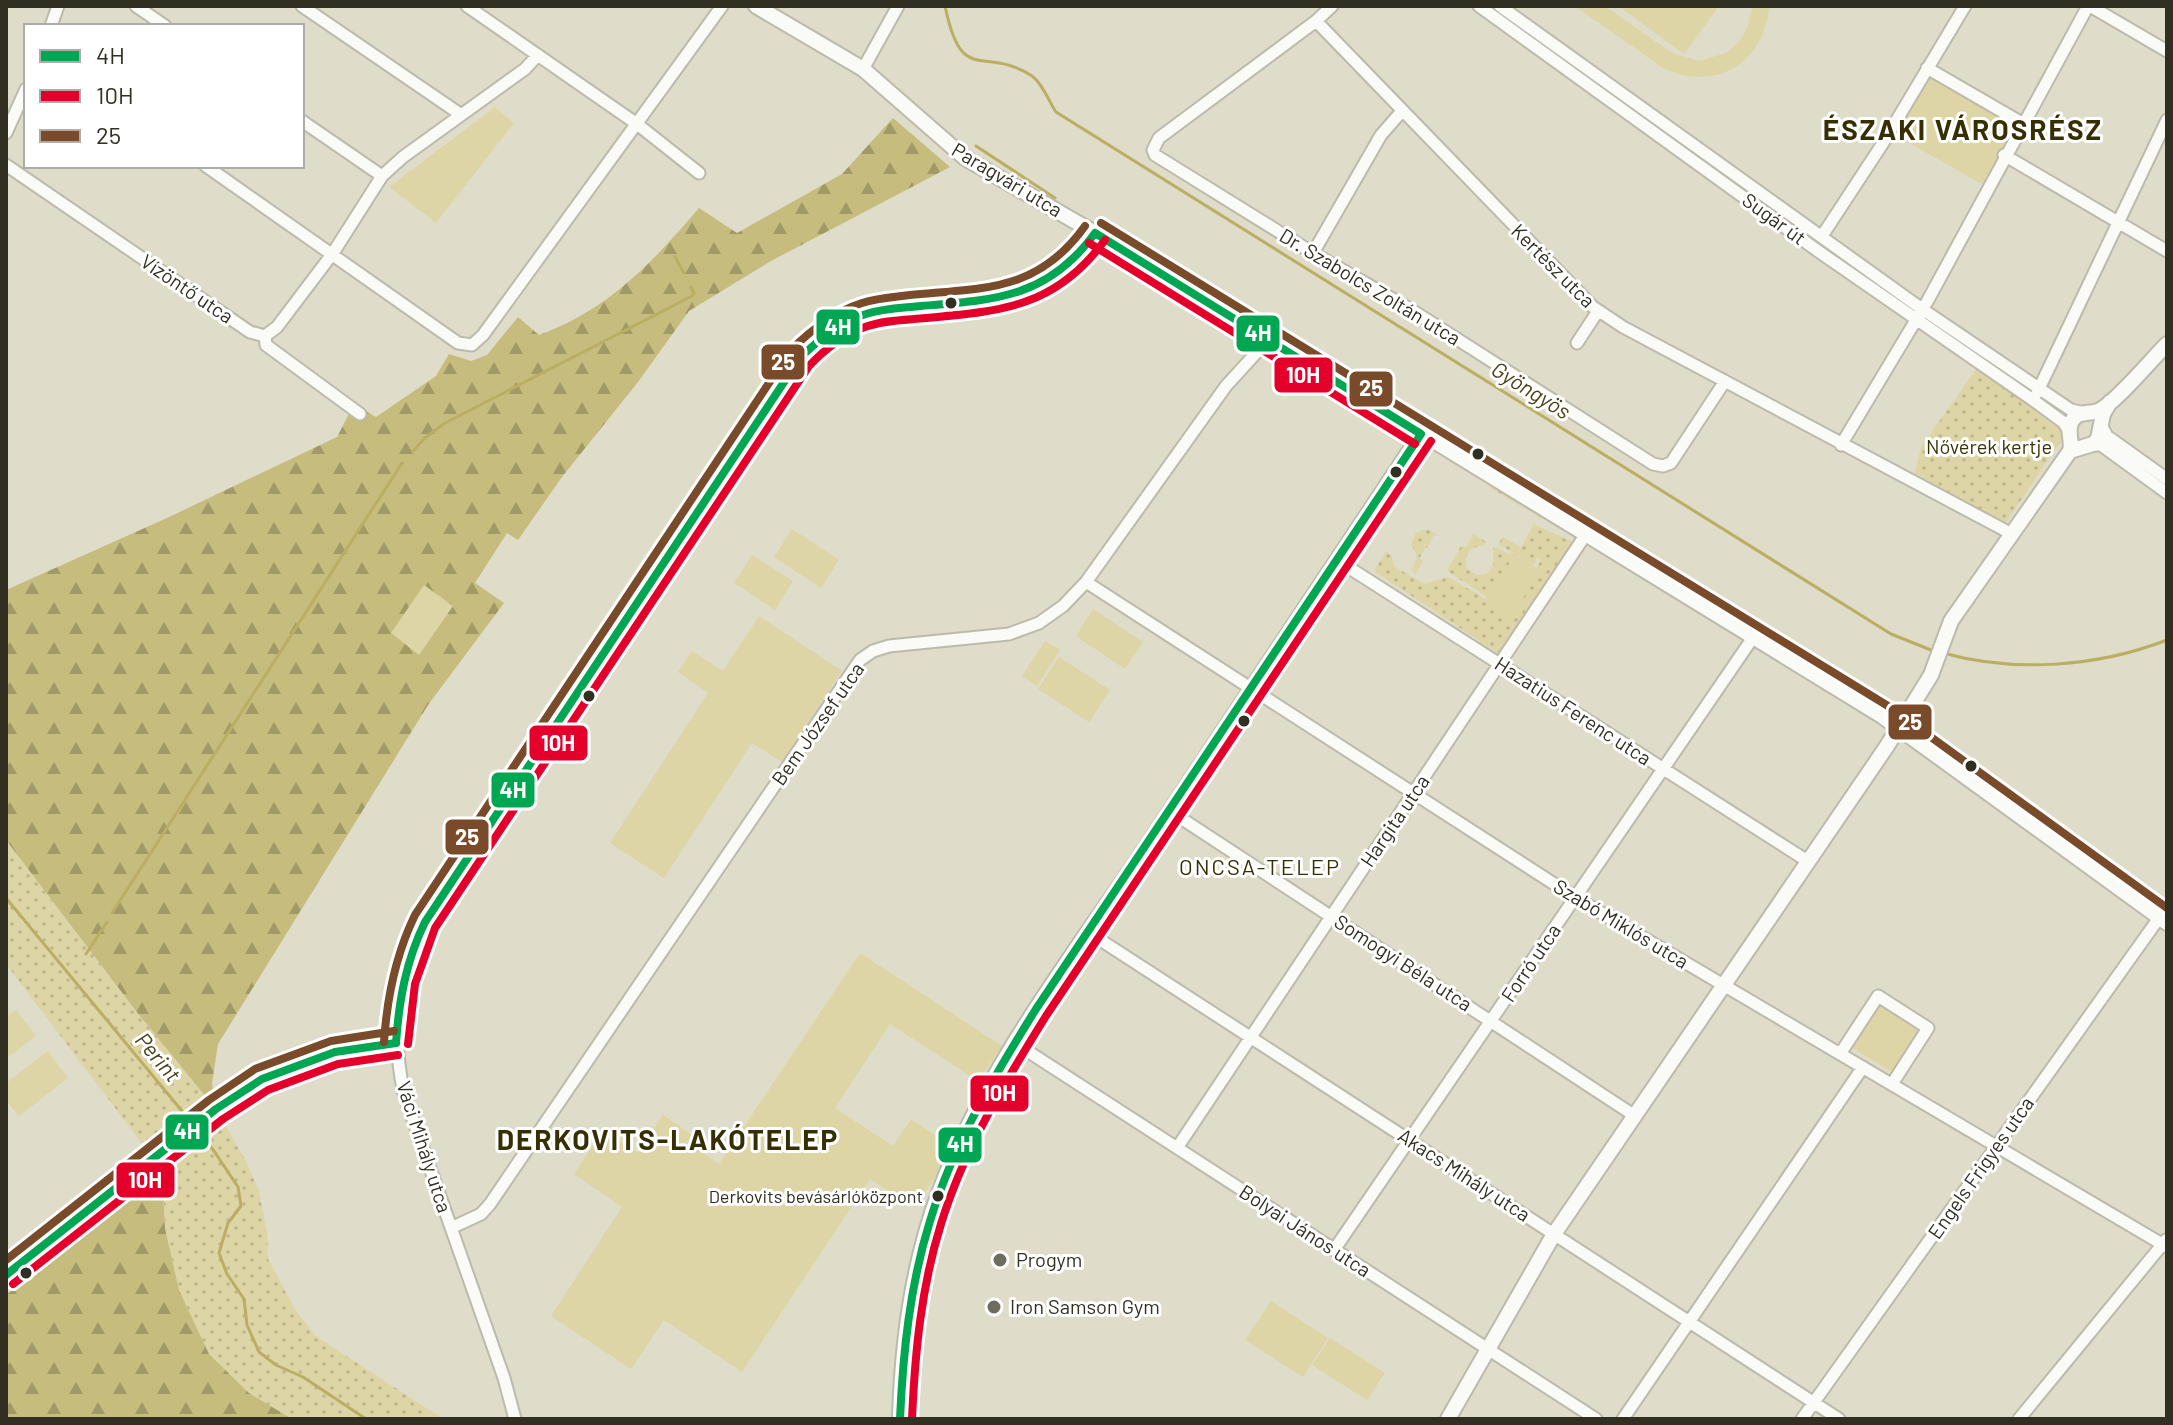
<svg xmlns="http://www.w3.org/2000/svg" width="2173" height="1425" font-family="Barlow,sans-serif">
	<defs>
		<pattern id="grass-dots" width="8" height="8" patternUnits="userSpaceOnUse" patternTransform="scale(2)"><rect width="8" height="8" fill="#ded5a6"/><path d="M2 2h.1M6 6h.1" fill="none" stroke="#bfb78f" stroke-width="1.8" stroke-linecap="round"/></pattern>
		<pattern id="forest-firs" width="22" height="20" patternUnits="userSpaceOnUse" patternTransform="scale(2)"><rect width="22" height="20" fill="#c6bc7d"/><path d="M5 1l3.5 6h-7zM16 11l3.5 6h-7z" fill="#a19966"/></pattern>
	</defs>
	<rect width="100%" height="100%" fill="#dfdcc9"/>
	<!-- grass -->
	<path fill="url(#grass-dots)" d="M1977,368L2066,433L2005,524L1915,473L1921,447Z
		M1492,485L1575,534L1579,540L1490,488Z
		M1534,524L1573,542L1499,654L1374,571L1386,551L1392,556L1394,566L1424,584L1448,577L1486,599L1484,602L1541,571L1536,568L1541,560L1538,558L1533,565L1516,554L1487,597L1447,571L1461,546L1466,547L1474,534L1486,542L1483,546C1469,546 1463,556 1467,569L1476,575H1484C1498,568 1492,559 1493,548L1496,547L1510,555L1511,552L1498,544L1503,537L1521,547Z
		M1422,530H1429L1440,536L1434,535L1427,548H1425L1419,559L1423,561L1415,575L1412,570L1417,557L1411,543L1416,533Z
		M6,840L136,1011L215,1108L246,1161L259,1191L267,1233L268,1259L296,1311L316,1336L443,1419H292L249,1393L209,1354L179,1290L165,1228L162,1170L6,964Z"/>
	<!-- forest -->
	<path fill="url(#forest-firs)" d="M893,118L950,167L771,261L689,311L638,382L562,477L518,540L507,533L475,583L504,603L428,705L218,1044L212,1083L215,1108L136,1011L6,840V590L167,518L337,437L354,404L376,417L436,376L449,354L471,361L487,355L518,317L539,335C608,310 652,263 699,208L737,233L842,174Z
		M162,1170L165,1228L179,1290L209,1354L249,1393L292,1419H6V1295Z"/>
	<!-- park -->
	<path fill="#ded5a6" d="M1575,6H1605L1672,53L1699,61L1726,53L1740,41L1748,26L1752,6H1769V9C1762,65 1715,92 1663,68Z
		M1618,6H1719L1684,54Z
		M1931,73L2018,122L1982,184L1895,135Z
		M495,107L514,123L436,223L389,187Z
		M792,529L839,560L821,588L774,557Z
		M1516,554L1541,571L1509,619L1484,602Z
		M752,555L793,581L775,610L734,583Z
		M424,585L453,606L419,655L391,633Z
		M1093,609L1143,642L1125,669L1076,636Z
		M759,616L842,671L782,762L752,743L664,878L610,843L708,693L678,672L692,651L723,671Z
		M1045,641L1060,650L1037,686L1022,676Z
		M1059,657L1110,690L1089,722L1038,689Z
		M860,953L1002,1046L978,1081L890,1024L835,1108L893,1146L911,1119L954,1148L915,1208L870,1179L742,1372L664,1320L631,1369L551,1316L622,1207L574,1174L603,1130L638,1153L663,1115L692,1135L688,1142L719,1164Z
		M1878,997L1926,1027L1896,1075L1848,1045Z
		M16,1010L36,1036L6,1059V1017Z
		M48,1051L68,1078L19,1116L6,1100V1083Z
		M1271,1301L1328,1338L1303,1377L1245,1340Z
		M1330,1338L1385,1373L1367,1400L1312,1365Z"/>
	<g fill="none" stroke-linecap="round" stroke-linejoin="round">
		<!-- stream -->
		<path stroke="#bbae62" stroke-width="3" d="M945,6C962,88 983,44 1032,76C1043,84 1048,100 1056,112L1891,634L1936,652
			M976,146L1055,198
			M675,257L684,273
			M413,451L426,437L445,423L692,296L694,293L691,287
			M1943,653C2015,673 2097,667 2167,640
			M6,898L191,1122
			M112,913L402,463
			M86,954L107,922
			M196,1128L214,1151L238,1187L241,1206L228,1223L219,1253L227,1274L244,1299L247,1325L259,1352L276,1365L303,1377L366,1419"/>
		<!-- minor casing -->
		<g stroke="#bcbaab" stroke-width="15">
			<path id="minor" d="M136,6L165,26
				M302,6L460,114
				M467,6L637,124L699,173
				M1332,6L1316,21L1159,138L1153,150L1155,155L1313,253L1410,309L1653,464L1663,466L1671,463L1725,381
				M1479,6L1818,251L2033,400L2063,422L2069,431
				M1500,6L1922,309L2071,410L2085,413
				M2090,6L2167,51
				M1316,21L1593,307L1623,327L2012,534
				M51,26L58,6
				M1927,68L2022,123
				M863,69L898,6
				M302,121L382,176
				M6,133L26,89
				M2004,155L2167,251
				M6,165L250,332L265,336
				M206,166L458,343L472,345L483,335L722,6
				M1822,236L1883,143L1965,6
				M1313,253L1381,135L1402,111
				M265,336L277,327L333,253L382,176L403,157L525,69L538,55
				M265,336L266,345L360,414
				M1577,343L1598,311
				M2037,393L2167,120
				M2101,425L2107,436L2167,479
				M1841,445L1928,300L2088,6
				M2090,445H2101L2167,493
				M1337,560L1809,862
				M1086,582L1576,898L2167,1247
				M1170,811L1635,1116
				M1088,932L1839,1419
				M1015,1043L1596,1419
				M1840,1054L1878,996L1928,1028L1892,1084
				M1177,1148L1586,534
				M451,1228L481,1214L490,1204L860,660L873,651L889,646L1009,634L1039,623L1063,606L1086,582L1226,386L1268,340
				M1334,1250L1754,636
				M6,1275L216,1109L262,1079L309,1060L335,1052L396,1043
				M515,1419L504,1378L404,1094C389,1024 398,968 435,906L800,358C818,339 840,322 866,314C882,309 899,309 915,307C985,300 1056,300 1095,233
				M1623,1419L1863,1067
				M1802,1419L2159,918
				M2019,1419L2166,1240"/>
		</g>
		<!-- tertiary casing -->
		<g stroke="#bcbaab" stroke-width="18">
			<path id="tertiary" d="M756,6L863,69L965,158L1095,233L1882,716L2167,923
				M2070,451L2093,444L2098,439L2103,414L2110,402
				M900,1419C902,1343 912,1265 939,1193C988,1062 1077,952 1153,837C1243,702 1332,568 1421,434
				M1448,1419L1554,1234L1887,746L1931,675L1951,621L2070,451C2073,441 2066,430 2072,421C2078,410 2090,415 2100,410C2117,401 2151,360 2167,344"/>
		</g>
		<!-- minor -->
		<use href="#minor" stroke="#fafaf7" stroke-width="11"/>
		<!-- tertiary -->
		<use href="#tertiary" stroke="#fafaf7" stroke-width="14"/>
		<!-- bus-1 casing -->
		<g stroke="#fff" stroke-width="14">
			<path id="bus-1" d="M1095,233L1421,434
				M396,1043C399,1000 406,961 425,922L800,358C819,339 840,322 866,314C884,308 903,308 921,306C995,300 1048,298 1095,233
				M6,1275L216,1109L262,1079L335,1052L396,1043
				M900,1419C903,1352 910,1285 930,1221C953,1145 994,1076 1036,1009L1421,434"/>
		</g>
		<!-- bus-2 casing -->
		<g stroke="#fff" stroke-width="14">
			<path id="bus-2" d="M1089,243L1415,444
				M408,1044L415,984L435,928L809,366C825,349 843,335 865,327C884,320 906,320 926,318C1003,311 1056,307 1105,240
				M13,1284L223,1119L268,1090L338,1064L398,1055
				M912,1419C915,1353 921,1288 941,1224C964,1149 1005,1082 1046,1016L1431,441"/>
		</g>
		<!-- bus-3 casing -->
		<g stroke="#fff" stroke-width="14">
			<path id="bus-3" d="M1101,223L1888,706L2167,908
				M384,1042C387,997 395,956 415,915L791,350C811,330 834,312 862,303C877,298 894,297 910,295C984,288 1038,292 1085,226
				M6,1260L209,1100L255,1069L331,1041L394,1031"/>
		</g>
		<!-- bus-1 -->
		<use href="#bus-1" stroke="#00a651" stroke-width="8"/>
		<!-- bus-2 -->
		<use href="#bus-2" stroke="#e4002b" stroke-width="8"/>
		<!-- bus-3 -->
		<use href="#bus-3" stroke="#7a4b2a" stroke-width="8"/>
	</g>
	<!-- markers -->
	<g fill="#312f21" stroke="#fff" stroke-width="3">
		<circle cx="951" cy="303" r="7"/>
		<circle cx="1478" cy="454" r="7"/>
		<circle cx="1396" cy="472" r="7"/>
		<circle cx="589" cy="696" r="7"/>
		<circle cx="1244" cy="721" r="7"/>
		<circle cx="1971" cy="766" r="7"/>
		<circle cx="938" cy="1196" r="7"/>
		<circle cx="26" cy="1273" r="7"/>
	</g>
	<g fill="#6e6c5c" stroke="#fff" stroke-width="3">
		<circle cx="1000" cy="1260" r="8"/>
		<circle cx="994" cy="1307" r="8"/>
	</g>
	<g text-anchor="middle" stroke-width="6" stroke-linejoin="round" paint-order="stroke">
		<!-- bus labels -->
		<g font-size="18" fill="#312f21" stroke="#fff" text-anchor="end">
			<text x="923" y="1203">Derkovits bevásárlóközpont</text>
		</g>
		<!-- street labels -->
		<g font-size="20" fill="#312f21" stroke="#fff">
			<text transform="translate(1007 180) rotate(31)" y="7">Paragvári utca</text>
			<text transform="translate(1774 219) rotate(36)" y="7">Sugár út</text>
			<text transform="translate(1553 266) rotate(45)" y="7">Kertész utca</text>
			<text transform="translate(1370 287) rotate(31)" y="7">Dr. Szabolcs Zoltán utca</text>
			<text transform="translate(187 289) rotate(34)" y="7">Vízöntő utca</text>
			<text transform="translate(1573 711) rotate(33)" y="7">Hazatius Ferenc utca</text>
			<text transform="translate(818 724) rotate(-55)" y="7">Bem József utca</text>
			<text transform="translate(1395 821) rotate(-56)" y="7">Hargita utca</text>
			<text transform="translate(1621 924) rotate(31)" y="7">Szabó Miklós utca</text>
			<text transform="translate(1403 963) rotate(33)" y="7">Somogyi Béla utca</text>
			<text transform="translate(1531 963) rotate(-56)" y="7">Forró utca</text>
			<text transform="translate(424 1147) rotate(72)" y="7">Váci Mihály utca</text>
			<text transform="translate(1981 1168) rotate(-55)" y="7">Engels Frigyes utca</text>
			<text transform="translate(1464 1175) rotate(33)" y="7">Akacs Mihály utca</text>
			<text transform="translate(1305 1231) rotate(33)" y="7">Bolyai János utca</text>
		</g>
		<!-- park labels -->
		<g font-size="20" fill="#3a3207" stroke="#fff">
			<text x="1989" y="454">Nővérek kertje</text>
		</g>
		<!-- poi labels -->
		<g font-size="20" fill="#312f21" stroke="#fff" text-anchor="start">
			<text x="1016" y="1267">Progym</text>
			<text x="1010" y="1314">Iron Samson Gym</text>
		</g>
		<!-- water labels -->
		<g font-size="22" font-style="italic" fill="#494219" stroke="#fff">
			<text transform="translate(1531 390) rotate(32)" y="8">Gyöngyös</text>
			<text transform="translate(158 1057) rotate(50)" y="8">Perint</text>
		</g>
		<!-- neighbourhood labels -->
		<g font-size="22" letter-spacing="2" fill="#372f04" stroke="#fff">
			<text x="1260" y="875">ONCSA-TELEP</text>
		</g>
		<!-- district labels -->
		<g font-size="28" font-weight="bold" letter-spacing="2" fill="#372f04" stroke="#fff">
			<text x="1963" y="140">ÉSZAKI VÁROSRÉSZ</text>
			<text x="668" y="1150">DERKOVITS-LAKÓTELEP</text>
		</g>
	</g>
	<g stroke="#fff" stroke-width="3">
		<rect x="815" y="308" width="46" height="38" rx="8" fill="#00a651"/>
		<rect x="1235" y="314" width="46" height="39" rx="8" fill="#00a651"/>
		<rect x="760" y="343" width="46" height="38" rx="8" fill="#7a4b2a"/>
		<rect x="1273" y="356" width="61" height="38" rx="8" fill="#e4002b"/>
		<rect x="1348" y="370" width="46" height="38" rx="8" fill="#7a4b2a"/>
		<rect x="1887" y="703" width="46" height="38" rx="8" fill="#7a4b2a"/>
		<rect x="528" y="724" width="61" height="38" rx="8" fill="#e4002b"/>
		<rect x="490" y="771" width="46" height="38" rx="8" fill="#00a651"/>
		<rect x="444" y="818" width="46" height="38" rx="8" fill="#7a4b2a"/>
		<rect x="969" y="1074" width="61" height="39" rx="8" fill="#e4002b"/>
		<rect x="164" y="1113" width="46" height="38" rx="8" fill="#00a651"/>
		<rect x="937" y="1126" width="46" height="38" rx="8" fill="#00a651"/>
		<rect x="115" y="1161" width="61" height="38" rx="8" fill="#e4002b"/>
	</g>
	<g font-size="22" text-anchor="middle" font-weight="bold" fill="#fff">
		<text x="838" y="335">4H</text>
		<text x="1258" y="341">4H</text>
		<text x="783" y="370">25</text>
		<text x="1303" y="383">10H</text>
		<text x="1371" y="396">25</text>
		<text x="1910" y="730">25</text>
		<text x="558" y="751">10H</text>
		<text x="513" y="798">4H</text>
		<text x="467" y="845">25</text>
		<text x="999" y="1101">10H</text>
		<text x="187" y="1139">4H</text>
		<text x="960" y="1152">4H</text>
		<text x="145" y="1188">10H</text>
	</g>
	<!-- border -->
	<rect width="2173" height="1425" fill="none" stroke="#312f21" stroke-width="16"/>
	<!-- legend -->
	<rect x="24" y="24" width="280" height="144" fill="#ffffff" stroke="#adaca6" stroke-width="2"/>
	<rect x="40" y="50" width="40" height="12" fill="#00a651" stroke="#adaca6" stroke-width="2"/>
	<text x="96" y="64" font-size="24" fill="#312f21">4H</text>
	<rect x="40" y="90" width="40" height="12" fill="#e4002b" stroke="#adaca6" stroke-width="2"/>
	<text x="96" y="104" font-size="24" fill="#312f21">10H</text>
	<rect x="40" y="130" width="40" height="12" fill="#7a4b2a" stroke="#adaca6" stroke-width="2"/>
	<text x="96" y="144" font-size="24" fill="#312f21">25</text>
</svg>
